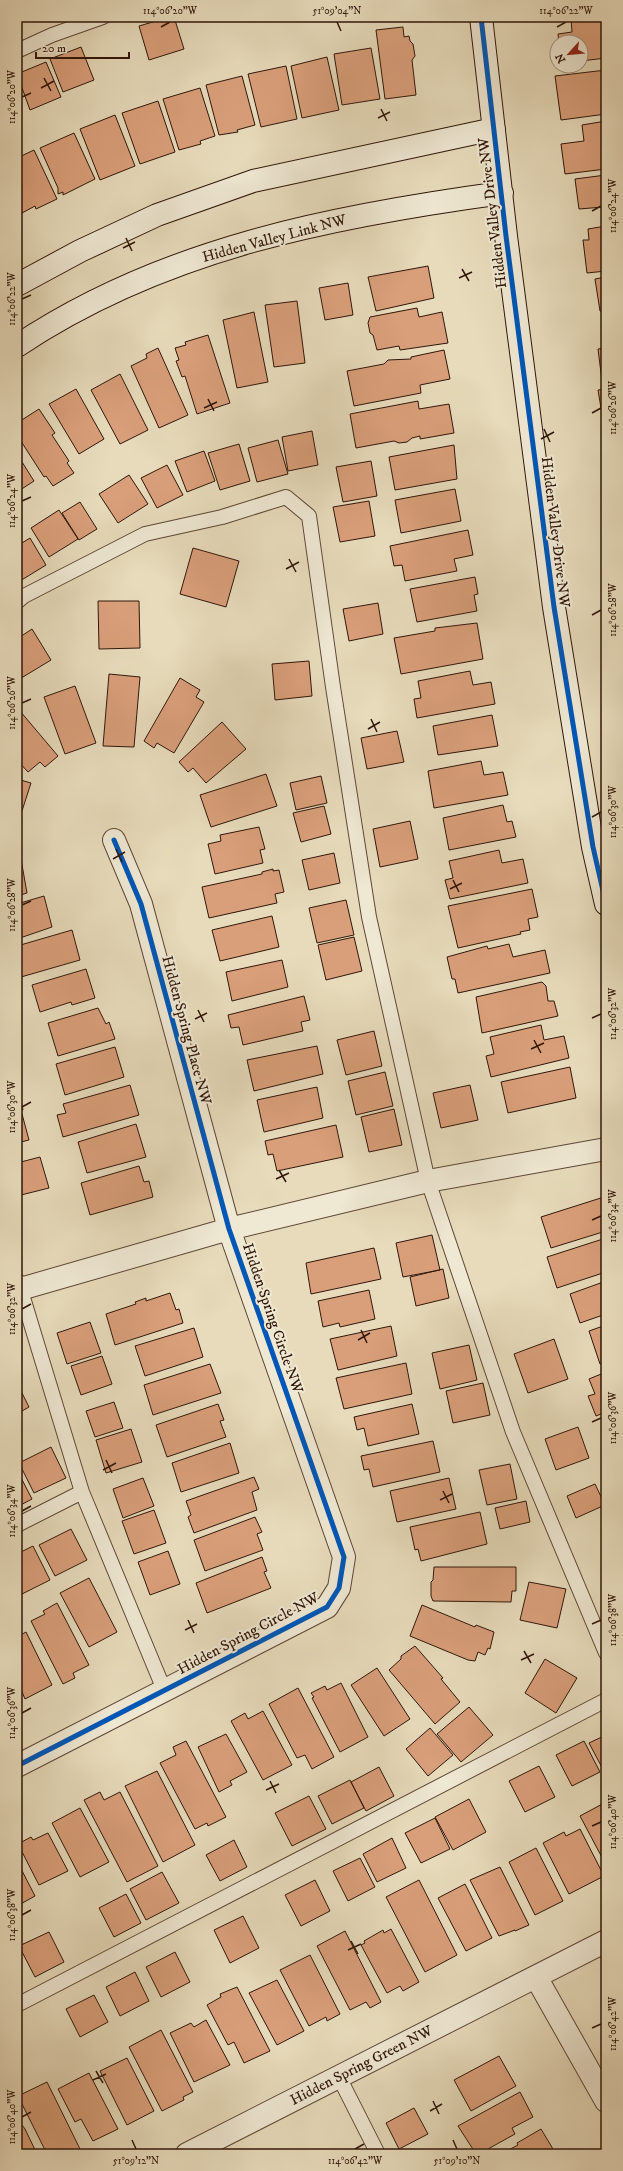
<svg xmlns="http://www.w3.org/2000/svg" width="623" height="2171" font-family="'IM FELL DW Pica',serif">
	<rect width="100%" height="100%" fill="#e7dbbb"/>
	<filter id="stains"><feTurbulence type="fractalNoise" baseFrequency=".005" numOctaves="4"/><feColorMatrix values="0 0 0 0 .2 0 0 0 0 .09 0 0 0 0 .02 0 0 0 .5 -.17"/></filter>
	<radialGradient id="worn" r=".72"><stop offset=".6" stop-color="#630" stop-opacity="0"/><stop offset="1" stop-color="#630" stop-opacity=".3"/></radialGradient>
	<!-- building -->
	<path fill="#d99f7a" stroke="#301609" d="M170,17H174L184,49L149,60L139,26Z
		M583,17H606V58L581,61V42H559L558,34L572,32L571,19Z
		M403,27L404,37L409,36L410,41L413,44L415,56L412,60L416,95L385,99L376,30Z
		M81,47L94,80L63,92L50,59Z
		M371,48L380,99L342,105L334,54Z
		M327,57L339,110L302,118L291,66Z
		M46,62L61,97L30,110L17,74Z
		M286,66L297,119L261,127L248,74Z
		M606,70V114L561,120L555,76Z
		M242,76L255,125L237,130L238,132L219,135L206,85Z
		M200,88L215,136L200,141L201,144L179,150L163,99Z
		M158,101L175,152L140,164L122,113Z
		M115,115L135,166L100,180L80,129Z
		M606,121V169L565,174L561,144L584,141L582,125Z
		M74,133L95,179L63,195V192L58,194V188L40,148Z
		M34,150L57,199L36,209L35,206L22,213L17,203V158Z
		M606,175V217H604L603,207L579,209L575,179Z
		M606,226V271L587,273L583,240H589L588,229Z
		M428,266L434,298L376,311L368,277Z
		M606,277V310L600,311L595,279Z
		M348,283L353,315L325,320L319,288Z
		M297,301L305,363L274,367L265,305Z
		M417,308L419,317L442,312L448,343L400,350L399,346L377,350L373,335L370,333L368,323L370,317Z
		M254,312L268,382L237,388L223,320Z
		M208,335L230,403L197,414L185,376L182,377L176,361L179,360L175,348L186,345L185,342Z
		M158,348L188,415L159,428L131,366L147,358L146,354Z
		M606,348V380L602,381L598,349Z
		M444,350L450,379L420,385L421,393L354,406L347,371L384,364L388,360L411,359V357Z
		M120,374L148,430L120,444L91,390Z
		M76,389L104,439L79,454L49,404Z
		M606,389V420H603L598,390Z
		M418,401L419,409L449,404L454,433L420,439V436L412,438L407,442L399,443L394,441L356,448L350,414Z
		M39,409L55,433L52,435L69,461L67,463L74,473L53,486L46,476L44,477L17,435V423Z
		M312,431L318,465L288,471L282,437Z
		M278,440L288,474L257,482L248,448Z
		M239,444L250,481L220,490L208,453Z
		M454,445L457,479L395,490L389,457Z
		M17,449L19,453L17,454L34,481L17,492Z
		M204,451L215,481L187,492L175,461Z
		M371,461L377,496L343,502L336,467Z
		M167,465L183,495L157,508L141,478Z
		M129,475L148,504L118,523L99,494Z
		M455,489L461,521L401,533L395,500Z
		M369,501L375,536L340,542L333,507Z
		M80,502L97,529L79,540L62,513Z
		M59,510L78,539L49,557L31,528Z
		M468,530L473,555L454,559L457,571L405,581L402,565L394,566L390,546Z
		M30,538L46,565L20,581L17,576V546Z
		M193,548L239,561L226,607L180,594Z
		M475,577L478,594L474,595L477,611L417,622L410,589Z
		M98,601H139L140,648L99,649Z
		M378,603L383,634L349,641L343,609Z
		M477,623L483,659L401,674L394,638L435,631V628Z
		M32,629L51,660L18,680L17,639Z
		M309,661L312,696L275,700L272,664Z
		M470,671L473,685L491,682L495,704L417,718L414,699L421,698L418,681Z
		M109,674L140,677L134,747L103,746Z
		M180,678L200,690L196,697L204,702L174,753L157,743L154,748L144,741Z
		M75,686L96,743L65,754L44,697Z
		M20,711L58,756L45,767L40,762L28,772L17,760V714Z
		M492,715L498,746L438,755L433,726Z
		M222,722L246,749L206,783L193,768L188,772L179,762Z
		M397,731L404,762L367,769L361,738Z
		M481,761L484,775L503,772L508,795L434,808L428,771Z
		M266,774L277,806L211,827L200,795Z
		M321,776L327,803L296,810L290,783Z
		M17,779L31,783L21,814L17,813Z
		M503,805L507,822L512,821L516,837L449,850L443,818Z
		M324,806L331,834L301,842L293,813Z
		M410,821L418,859L380,867L373,829Z
		M259,827L265,849L260,850L263,863L215,874L208,844L221,841L220,835Z
		M499,850L502,863L523,859L528,883L450,899L445,880L453,878L449,861Z
		M334,853L340,883L309,890L302,860Z
		M21,859L27,893L17,896V860Z
		M273,869V871L279,870L284,892L275,894L277,903L209,918L202,887L262,874V872Z
		M532,889L538,917L528,919L530,930L520,932L521,934L458,948L448,906Z
		M44,896L52,927L17,939V904Z
		M346,900L354,935L317,943L309,908Z
		M272,916L279,947L220,961L212,930Z
		M72,930L80,960L21,977L17,963V946Z
		M354,937L362,971L326,980L318,945Z
		M509,944L513,957L545,950L550,973L458,993L455,979H452L447,957L487,946L488,949Z
		M282,960L288,987L232,1001L226,972Z
		M86,969L95,998L72,1005L71,1002L40,1012L32,985Z
		M542,982L546,986L548,1001H554L558,1016L482,1033L476,997Z
		M304,996L310,1020L301,1022L303,1031L243,1045L239,1027L231,1028L228,1015Z
		M98,1008L106,1024L109,1022L115,1039L58,1056L48,1023Z
		M541,1025L544,1040L564,1036L569,1058L491,1077L486,1056L494,1054L490,1037Z
		M374,1031L382,1066L346,1075L337,1040Z
		M317,1046L323,1074L254,1091L247,1060Z
		M115,1047L124,1077L65,1095L56,1064Z
		M570,1067L576,1098L508,1113L501,1082Z
		M385,1072L393,1106L356,1115L348,1081Z
		M130,1085L139,1115L63,1137L57,1115L66,1113L63,1104Z
		M470,1085L478,1120L441,1128L433,1093Z
		M17,1086L23,1110L17,1112Z
		M317,1087L323,1118L264,1132L257,1100Z
		M394,1109L402,1145L369,1152L361,1117Z
		M22,1114L29,1140L17,1143V1115Z
		M136,1124L146,1157L87,1173L78,1142Z
		M336,1125L343,1157L277,1171L273,1154L268,1155L265,1141Z
		M40,1157L49,1188L17,1196V1163Z
		M139,1166L144,1182L149,1181L153,1197L90,1215L81,1183Z
		M604,1197L606,1204V1231L551,1248L541,1217Z
		M432,1235L440,1270L403,1277L396,1243Z
		M606,1238V1272L557,1288L547,1257Z
		M374,1248L381,1279L311,1294L306,1263Z
		M443,1269L449,1298L416,1306L410,1277Z
		M606,1281V1314L580,1323L570,1294Z
		M369,1290L375,1319L340,1327L339,1323L323,1327L318,1301Z
		M170,1293L176,1310L179,1309L183,1323L115,1345L106,1314L136,1304L135,1302L146,1298V1301Z
		M90,1322L101,1353L67,1364L57,1333Z
		M606,1325V1362L600,1364L589,1331Z
		M391,1326L397,1356L338,1370L330,1339Z
		M194,1328L203,1357L145,1376L135,1346Z
		M554,1339L568,1379L528,1393L514,1354Z
		M469,1345L477,1380L440,1389L432,1353Z
		M102,1356L112,1384L81,1395L71,1366Z
		M406,1363L412,1394L344,1409L336,1378Z
		M210,1364L221,1393L153,1415L144,1385Z
		M606,1372V1412L596,1416L588,1396L595,1394L589,1379Z
		M17,1383L29,1407L17,1414Z
		M483,1383L490,1415L453,1423L446,1391Z
		M114,1402L123,1428L95,1437L86,1411Z
		M218,1404L224,1420L220,1421L226,1437L167,1457L156,1425Z
		M412,1404L419,1434L368,1446L364,1428L357,1430L354,1417Z
		M578,1427L589,1458L556,1470L545,1439Z
		M131,1429L142,1462L106,1473L96,1440Z
		M433,1441L440,1472L373,1487L369,1469L364,1470L361,1456Z
		M230,1443L239,1473L181,1492L172,1463Z
		M51,1447L66,1478L34,1493L19,1463Z
		M510,1464L517,1499L487,1505L479,1470Z
		M17,1470L32,1499L17,1507Z
		M254,1477L259,1489L252,1492L257,1510L194,1533L188,1517L191,1515L186,1501Z
		M143,1478L154,1506L123,1518L113,1489Z
		M449,1478L456,1509L397,1522L390,1491Z
		M595,1484L605,1505L576,1518L567,1496Z
		M526,1501L530,1522L500,1529L495,1508Z
		M154,1510L166,1543L134,1554L122,1521Z
		M480,1512L487,1544L421,1561L418,1549L415,1550L410,1527Z
		M255,1517L262,1532L257,1534L263,1550L205,1571L194,1540Z
		M71,1529L87,1560L55,1576L39,1545Z
		M33,1546L50,1580L18,1596L17,1554Z
		M168,1551L180,1584L150,1595L138,1562Z
		M262,1557L267,1571L264,1572L271,1588L207,1613L196,1583Z
		M434,1567H516V1591H512L511,1602L433,1601L431,1596V1582L433,1580Z
		M89,1578L117,1632L89,1647L60,1593Z
		M529,1582L566,1589L557,1628L520,1620Z
		M57,1603L89,1665L73,1673L75,1678L63,1684L31,1621L45,1614L43,1611Z
		M422,1605L475,1627L476,1625L494,1632L490,1649L488,1648L485,1655L478,1652L475,1661L468,1660L410,1636Z
		M26,1632L52,1685L25,1699L17,1680V1637Z
		M415,1646L443,1678L441,1679L460,1702L435,1724L389,1670L401,1659V1656Z
		M545,1659L577,1678L556,1713L525,1693Z
		M377,1668L410,1719L384,1736L351,1685Z
		M341,1683L368,1737L340,1752L312,1698L314,1697L311,1693L325,1686L327,1690Z
		M298,1688L334,1757L312,1769L305,1755L297,1758L269,1704Z
		M469,1707L493,1735L461,1762L437,1734Z
		M263,1711L292,1765L263,1780L231,1721L245,1713L248,1719Z
		M430,1728L453,1755L428,1776L406,1749Z
		M226,1734L247,1772L230,1781L232,1785L219,1792L198,1747Z
		M606,1735V1775L589,1743Z
		M186,1741L226,1817L208,1826L207,1823L195,1829L160,1763L176,1755L173,1747Z
		M584,1741L600,1772L572,1786L556,1755Z
		M539,1766L555,1797L525,1812L509,1781Z
		M379,1767L394,1796L366,1811L351,1782Z
		M157,1771L195,1845L163,1862L125,1786Z
		M350,1780L364,1808L332,1824L318,1796Z
		M100,1792L104,1800L120,1792L158,1866L127,1882L84,1800Z
		M309,1796L326,1829L292,1846L275,1813Z
		M469,1799L486,1832L453,1850L435,1817Z
		M606,1802V1865L580,1816Z
		M80,1808L109,1862L80,1877L52,1823Z
		M435,1818L450,1849L421,1863L405,1833Z
		M580,1829L604,1876L569,1894L543,1843L564,1832L566,1836Z
		M48,1833L68,1871L39,1885L18,1844L31,1837L33,1840Z
		M392,1838L406,1868L377,1882L363,1854Z
		M234,1840L247,1867L220,1881L206,1855Z
		M536,1848L563,1901L535,1915L509,1862Z
		M360,1858L375,1887L348,1901L333,1871Z
		M17,1861L35,1896L17,1906Z
		M500,1867L529,1925L515,1931V1930L499,1936L470,1880Z
		M162,1872L179,1903L146,1920L130,1889Z
		M315,1880L330,1911L301,1926L285,1895Z
		M419,1880L457,1955L425,1972L386,1897Z
		M465,1884L492,1938L466,1951L438,1898Z
		M126,1894L141,1923L114,1937L99,1908Z
		M243,1916L259,1948L230,1963L214,1930Z
		M391,1929L419,1982L403,1991L400,1986L387,1993L361,1945L365,1943L364,1941L383,1930L384,1933Z
		M345,1931L381,2002L370,2008L366,2002L350,2010L317,1946Z
		M49,1932L64,1962L35,1977L19,1946Z
		M175,1952L190,1982L161,1997L146,1967Z
		M310,1955L340,2014L327,2021L326,2017L309,2026L280,1970Z
		M135,1972L149,2001L120,2016L106,1987Z
		M277,1980L304,2031L277,2045L249,1993Z
		M237,1987L270,2051L244,2063L234,2042L228,2045L207,2005L221,1997L220,1994Z
		M94,1995L108,2022L80,2037L66,2009Z
		M206,2020L230,2065L194,2082L170,2033L191,2023L194,2027Z
		M161,2030L193,2092L183,2097L184,2100L162,2111L129,2047Z
		M499,2056L516,2086L471,2111L454,2080Z
		M127,2058L154,2111L127,2125L100,2071Z
		M89,2073L118,2129L93,2141L81,2119L75,2122L58,2089Z
		M47,2082L81,2151L76,2154H47L18,2096Z
		M520,2092L533,2117L512,2128L515,2134L479,2154H476L458,2126Z
		M414,2108L428,2134L399,2149L386,2123Z
		M17,2118L25,2129L37,2154H17Z
		M541,2129L556,2154H501L518,2145L517,2143Z"/>
	<g fill="none" stroke-linecap="round" stroke-linejoin="round">
		<!-- lane casing -->
		<g stroke="#5e4736" stroke-width="16">
			<path id="lane" d="M17,51L52,35L103,17
				M17,602L24,596L145,534L222,517L286,497L309,516L333,687L369,917L428,1181L513,1432L606,1653
				M18,1281L82,1492L165,1692
				M17,1525L82,1492
				M17,2005L606,1700
				M339,2077L378,2154"/>
		</g>
		<!-- street casing -->
		<g stroke="#5e4736" stroke-width="24">
			<path id="street" d="M17,1290L229,1229L428,1181L606,1149
				M17,1766L327,1607L339,1588L344,1557L229,1229L141,904L114,840
				M536,1977L606,2101
				M187,2154L606,1941"/>
		</g>
		<!-- secondary casing -->
		<g stroke="#301609" stroke-width="24">
			<path id="secondary" d="M481,17L506,236L554,607L593,847L606,904
				M17,285L80,251L157,215L253,181L494,129
				M17,346C162,249 332,216 502,193"/>
		</g>
		<!-- lane -->
		<use href="#lane" stroke="#efe8d3" stroke-width="14"/>
		<!-- street -->
		<use href="#street" stroke="#efe8d3" stroke-width="22"/>
		<!-- secondary -->
		<use href="#secondary" stroke="#efe8d3" stroke-width="22"/>
		<!-- cycleway casing -->
		<g stroke="#efe8d3" stroke-width="8">
			<path id="cycleway" d="M481,17L506,236L554,607L593,847L606,904
				M17,1766L327,1607L339,1588L344,1557L229,1229L141,904L114,840"/>
		</g>
		<!-- cycleway -->
		<use href="#cycleway" stroke="#0057b8" stroke-width="5"/>
	</g>
	<!-- ticks -->
	<path fill="none" stroke="#301609" stroke-width="1.5" d="M337,22L341,31M161,27L170,22M557,27L566,22M44,78L51,91M41,88L54,81M22,97L31,93M381,109L387,121M378,118L390,112M592,211L601,206M126,238L132,251M123,248L135,242M462,269L469,281M459,278L472,272M22,299L31,295M208,399L214,411M204,408L217,402M592,413L601,408M544,429L550,442M541,439L554,432M22,501L31,497M289,559L296,572M286,569L299,562M592,615L601,610M22,703L31,699M371,719L377,732M368,729L380,722M592,817L601,812M116,849L122,862M113,859L125,852M453,880L459,892M450,889L462,883M22,905L31,901M198,1010L204,1022M592,1018L601,1014M195,1019L207,1013M534,1040L541,1053M531,1049L544,1043M22,1107L31,1102M279,1170L286,1182M276,1179L289,1173M592,1220L601,1216M22,1309L31,1304M361,1330L367,1343M358,1340L370,1333M592,1422L601,1418M106,1460L112,1473M103,1470L116,1463M443,1491L449,1503M440,1500L452,1494M22,1511L31,1506M188,1620L194,1633M592,1624L601,1620M185,1630L197,1624M524,1651L531,1663M521,1660L534,1654M22,1713L31,1708M270,1781L276,1793M266,1790L279,1784M592,1826L601,1822M22,1915L31,1910M351,1941L358,1954M348,1950L361,1944M592,2028L601,2024M96,2071L103,2083M93,2080L106,2074M433,2101L439,2114M430,2111L442,2104M22,2117L31,2112M132,2140L136,2149M453,2140L457,2149M355,2149L364,2144"/>
	<g text-anchor="middle" stroke-width="4" stroke-linejoin="round" paint-order="stroke">
		<!-- street labels -->
		<g font-size="15" fill="#301609" stroke="#efe8d3">
			<text transform="translate(492 213) rotate(-97)" y="5">Hidden Valley Drive NW</text>
			<text transform="translate(274 238) rotate(-15)" y="5">Hidden Valley Link NW</text>
			<text transform="translate(556 532) rotate(83)" y="5">Hidden Valley Drive NW</text>
			<text transform="translate(187 1030) rotate(75)" y="5">Hidden Spring Place NW</text>
			<text transform="translate(273 1318) rotate(71)" y="5">Hidden Spring Circle NW</text>
			<text transform="translate(248 1633) rotate(-28)" y="5">Hidden Spring Circle NW</text>
			<text transform="translate(361 2065) rotate(-27)" y="5">Hidden Spring Green NW</text>
		</g>
	</g>
	<!-- margin -->
	<rect width="623" height="2171" fill="none" stroke="#e7dbbb" stroke-width="44"/>
	<!-- north arrow -->
	<g transform="translate(569 54) rotate(243)"><circle r="19" fill="#efe8d3" stroke="#a39482"/>
	<path d="M0-3L7 15L0 10L-7 15Z" fill="#8f2418"/>
	<text y="-6" font-size="11" font-weight="bold" text-anchor="middle" fill="#301609">N</text>
	</g>
	<!-- scale -->
	<path d="M36 52v6h93v-6" fill="none" stroke="#301609" stroke-width="2"/>
	<text x="42" y="52" font-size="12" fill="#301609" stroke="#efe8d3" stroke-width="3" paint-order="stroke">20 m</text>
	<rect x="22" y="22" width="579" height="2127" fill="none" stroke="#301609" stroke-width="1.5"/>
	<g font-size="10" text-anchor="middle" fill="#301609">
		<text x="170" y="14">114°06'20"W</text>
		<text x="337" y="14">51°09'04"N</text>
		<text x="566" y="14">114°06'22"W</text>
		<text transform="translate(11 97) rotate(-90)" y="4">114°06'20"W</text>
		<text transform="translate(612 206) rotate(-90)" y="4">114°06'24"W</text>
		<text transform="translate(11 299) rotate(-90)" y="4">114°06'22"W</text>
		<text transform="translate(612 408) rotate(-90)" y="4">114°06'26"W</text>
		<text transform="translate(11 501) rotate(-90)" y="4">114°06'24"W</text>
		<text transform="translate(612 610) rotate(-90)" y="4">114°06'28"W</text>
		<text transform="translate(11 703) rotate(-90)" y="4">114°06'26"W</text>
		<text transform="translate(612 812) rotate(-90)" y="4">114°06'30"W</text>
		<text transform="translate(11 905) rotate(-90)" y="4">114°06'28"W</text>
		<text transform="translate(612 1014) rotate(-90)" y="4">114°06'32"W</text>
		<text transform="translate(11 1107) rotate(-90)" y="4">114°06'30"W</text>
		<text transform="translate(612 1216) rotate(-90)" y="4">114°06'34"W</text>
		<text transform="translate(11 1309) rotate(-90)" y="4">114°06'32"W</text>
		<text transform="translate(612 1418) rotate(-90)" y="4">114°06'36"W</text>
		<text transform="translate(11 1511) rotate(-90)" y="4">114°06'34"W</text>
		<text transform="translate(612 1620) rotate(-90)" y="4">114°06'38"W</text>
		<text transform="translate(11 1713) rotate(-90)" y="4">114°06'36"W</text>
		<text transform="translate(612 1822) rotate(-90)" y="4">114°06'40"W</text>
		<text transform="translate(11 1915) rotate(-90)" y="4">114°06'38"W</text>
		<text transform="translate(612 2024) rotate(-90)" y="4">114°06'42"W</text>
		<text transform="translate(11 2117) rotate(-90)" y="4">114°06'40"W</text>
		<text x="136" y="2164">51°09'12"N</text>
		<text x="355" y="2164">114°06'42"W</text>
		<text x="457" y="2164">51°09'10"N</text>
	</g>
	<rect width="100%" height="100%" filter="url(#stains)"/>
	<rect width="100%" height="100%" fill="url(#worn)"/>
</svg>
